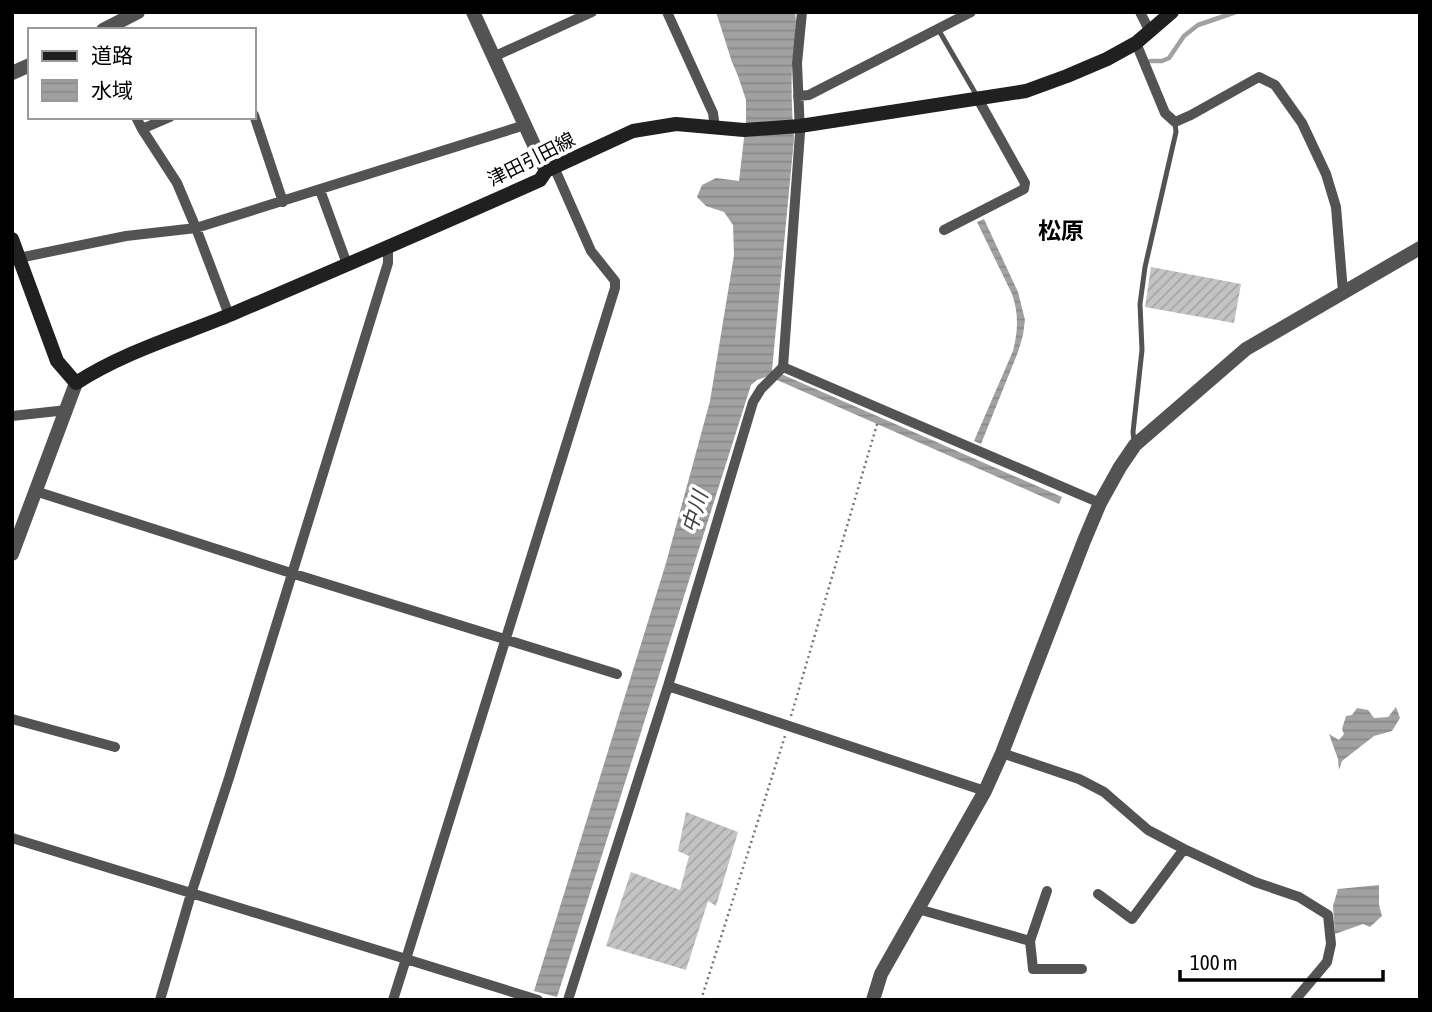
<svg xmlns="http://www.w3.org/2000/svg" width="1432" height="1012" font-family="'Asap Condensed','Noto Sans JP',sans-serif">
	<defs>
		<pattern id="water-rules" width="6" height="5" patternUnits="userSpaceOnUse" patternTransform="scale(1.75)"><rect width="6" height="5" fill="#a1a1a1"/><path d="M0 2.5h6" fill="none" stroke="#898989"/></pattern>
		<pattern id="building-hatch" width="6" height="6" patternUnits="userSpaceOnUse" patternTransform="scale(1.75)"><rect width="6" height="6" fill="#c3c3c3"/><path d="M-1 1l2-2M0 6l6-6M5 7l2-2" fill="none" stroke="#a6a6a6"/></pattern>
	</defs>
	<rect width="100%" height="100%" fill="#fff"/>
	<!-- water -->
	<path fill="url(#water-rules)" d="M716,12H795C798,30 793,49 792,67C791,91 792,114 794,139L772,370L1062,497L1059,504L768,376L757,380L751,385L557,997L534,991L666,563L710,401L734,255L733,225L724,212L706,206L697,197L702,185L716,178L739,181L746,121V100L738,76L732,62Z
		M984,219L1018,292L1025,320L1023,335L1018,352L981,444L974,441L1013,351C1018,331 1019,314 1012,294L977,222Z
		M1396,707L1400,718L1392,731L1374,736L1342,761L1339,770L1338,759L1329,734L1339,740L1344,734L1342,729L1346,716L1352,715L1357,708L1368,710L1374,718L1388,717Z
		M1379,885V905L1382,916L1370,927L1363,924L1335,934L1333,906L1338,889Z"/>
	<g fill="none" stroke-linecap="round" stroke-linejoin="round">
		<!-- stream -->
		<path stroke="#a1a1a1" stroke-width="4.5" d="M1150,61H1162L1169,58L1184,36L1198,25L1236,12"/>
	</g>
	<!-- building -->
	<path fill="url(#building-hatch)" d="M1151,267L1241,284L1234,323L1145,307Z
		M686,812L738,832L716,906L708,901L686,970L606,946L631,872L680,890L689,856L678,851Z"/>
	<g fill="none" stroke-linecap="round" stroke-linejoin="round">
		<!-- path -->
		<path stroke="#757575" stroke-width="2.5" stroke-dasharray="2 3.5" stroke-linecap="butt" d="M791,716L878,421
			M701,1000L785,736"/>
		<!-- service -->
		<path stroke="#535353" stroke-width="5" d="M938,29L977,96
			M1134,441L1133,432L1142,350L1140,304L1145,267L1176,132L1175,123"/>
		<!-- minor -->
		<path stroke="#535353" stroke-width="10" d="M667,12L713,113L715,128
			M1140,12L1150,32
			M1136,43L1165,113L1175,122L1191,115L1259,77L1275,85L1302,123L1326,174L1336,207L1343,292
			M493,57L592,12
			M798,96L809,95L971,12
			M254,115L283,202
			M136,117L142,129L177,183L196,228L229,315
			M142,129L170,117
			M320,190L347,264
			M944,230L1024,189L1025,183L978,99
			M14,259L126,236L196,228L525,125
			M783,367L1100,503
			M12,416L67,410
			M35,491L291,573L617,674
			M668,686L985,791
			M12,719L115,747
			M1002,753L1079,779L1104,792L1148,830L1184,849L1255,882L1299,897L1328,915L1331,944L1327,962L1295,1000
			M12,838L406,959L615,288V281L591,251L554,167
			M1047,891L1030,941L1033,969H1082
			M1098,894L1132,919L1184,849
			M918,909L1030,941
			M160,1000L191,894L229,778L388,263V248
			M393,1000L406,959L538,1000
			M568,1000L668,686L753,402L761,389L783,367L800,133L797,63L802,12"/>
		<!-- tertiary -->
		<path stroke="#535353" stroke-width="14" d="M473,12L546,171
			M103,30L138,12
			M12,73L30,65
			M12,554L76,383
			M873,1000L881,974L985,791L1002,753L1084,541L1100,503L1120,467L1135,445L1246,349L1420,248"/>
		<!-- secondary -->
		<path stroke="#202020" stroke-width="14" d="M12,239L57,361L76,383C124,352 179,336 232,314C335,270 437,226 540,180L546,171L633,131L676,124L744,130L800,126L1026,91L1067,76L1107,59L1136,43L1172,12"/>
	</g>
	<g text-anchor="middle" stroke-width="7" stroke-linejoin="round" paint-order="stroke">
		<!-- street labels -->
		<g font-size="19" fill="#000" stroke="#fff">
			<text transform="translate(531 159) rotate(-27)" y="7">津田引田線</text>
		</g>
		<!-- water labels -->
		<g font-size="21" font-style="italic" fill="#424242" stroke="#fff">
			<text transform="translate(695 512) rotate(-73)" y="7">中川</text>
		</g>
		<!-- quarter labels -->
		<g font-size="23" font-weight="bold" fill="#000" stroke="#fff">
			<text x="1061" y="239">松原</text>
		</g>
	</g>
	<!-- border -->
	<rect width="1432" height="1012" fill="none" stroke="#000000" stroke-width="28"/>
	<!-- legend -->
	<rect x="28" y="28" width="228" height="91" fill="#ffffff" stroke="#999999" stroke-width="2"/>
	<rect x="42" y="51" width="35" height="10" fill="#202020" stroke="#999999" stroke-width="2"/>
	<text x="91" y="63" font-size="21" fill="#000000">道路</text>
	<rect x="42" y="80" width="35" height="21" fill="url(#water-rules)" stroke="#999999" stroke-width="2"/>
	<text x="91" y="98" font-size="21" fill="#000000">水域</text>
	<!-- scale -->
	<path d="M1180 970v10h203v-10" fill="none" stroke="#000000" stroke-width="3.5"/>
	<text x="1190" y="970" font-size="21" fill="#000000" stroke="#ffffff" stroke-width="5" paint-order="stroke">100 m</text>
</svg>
